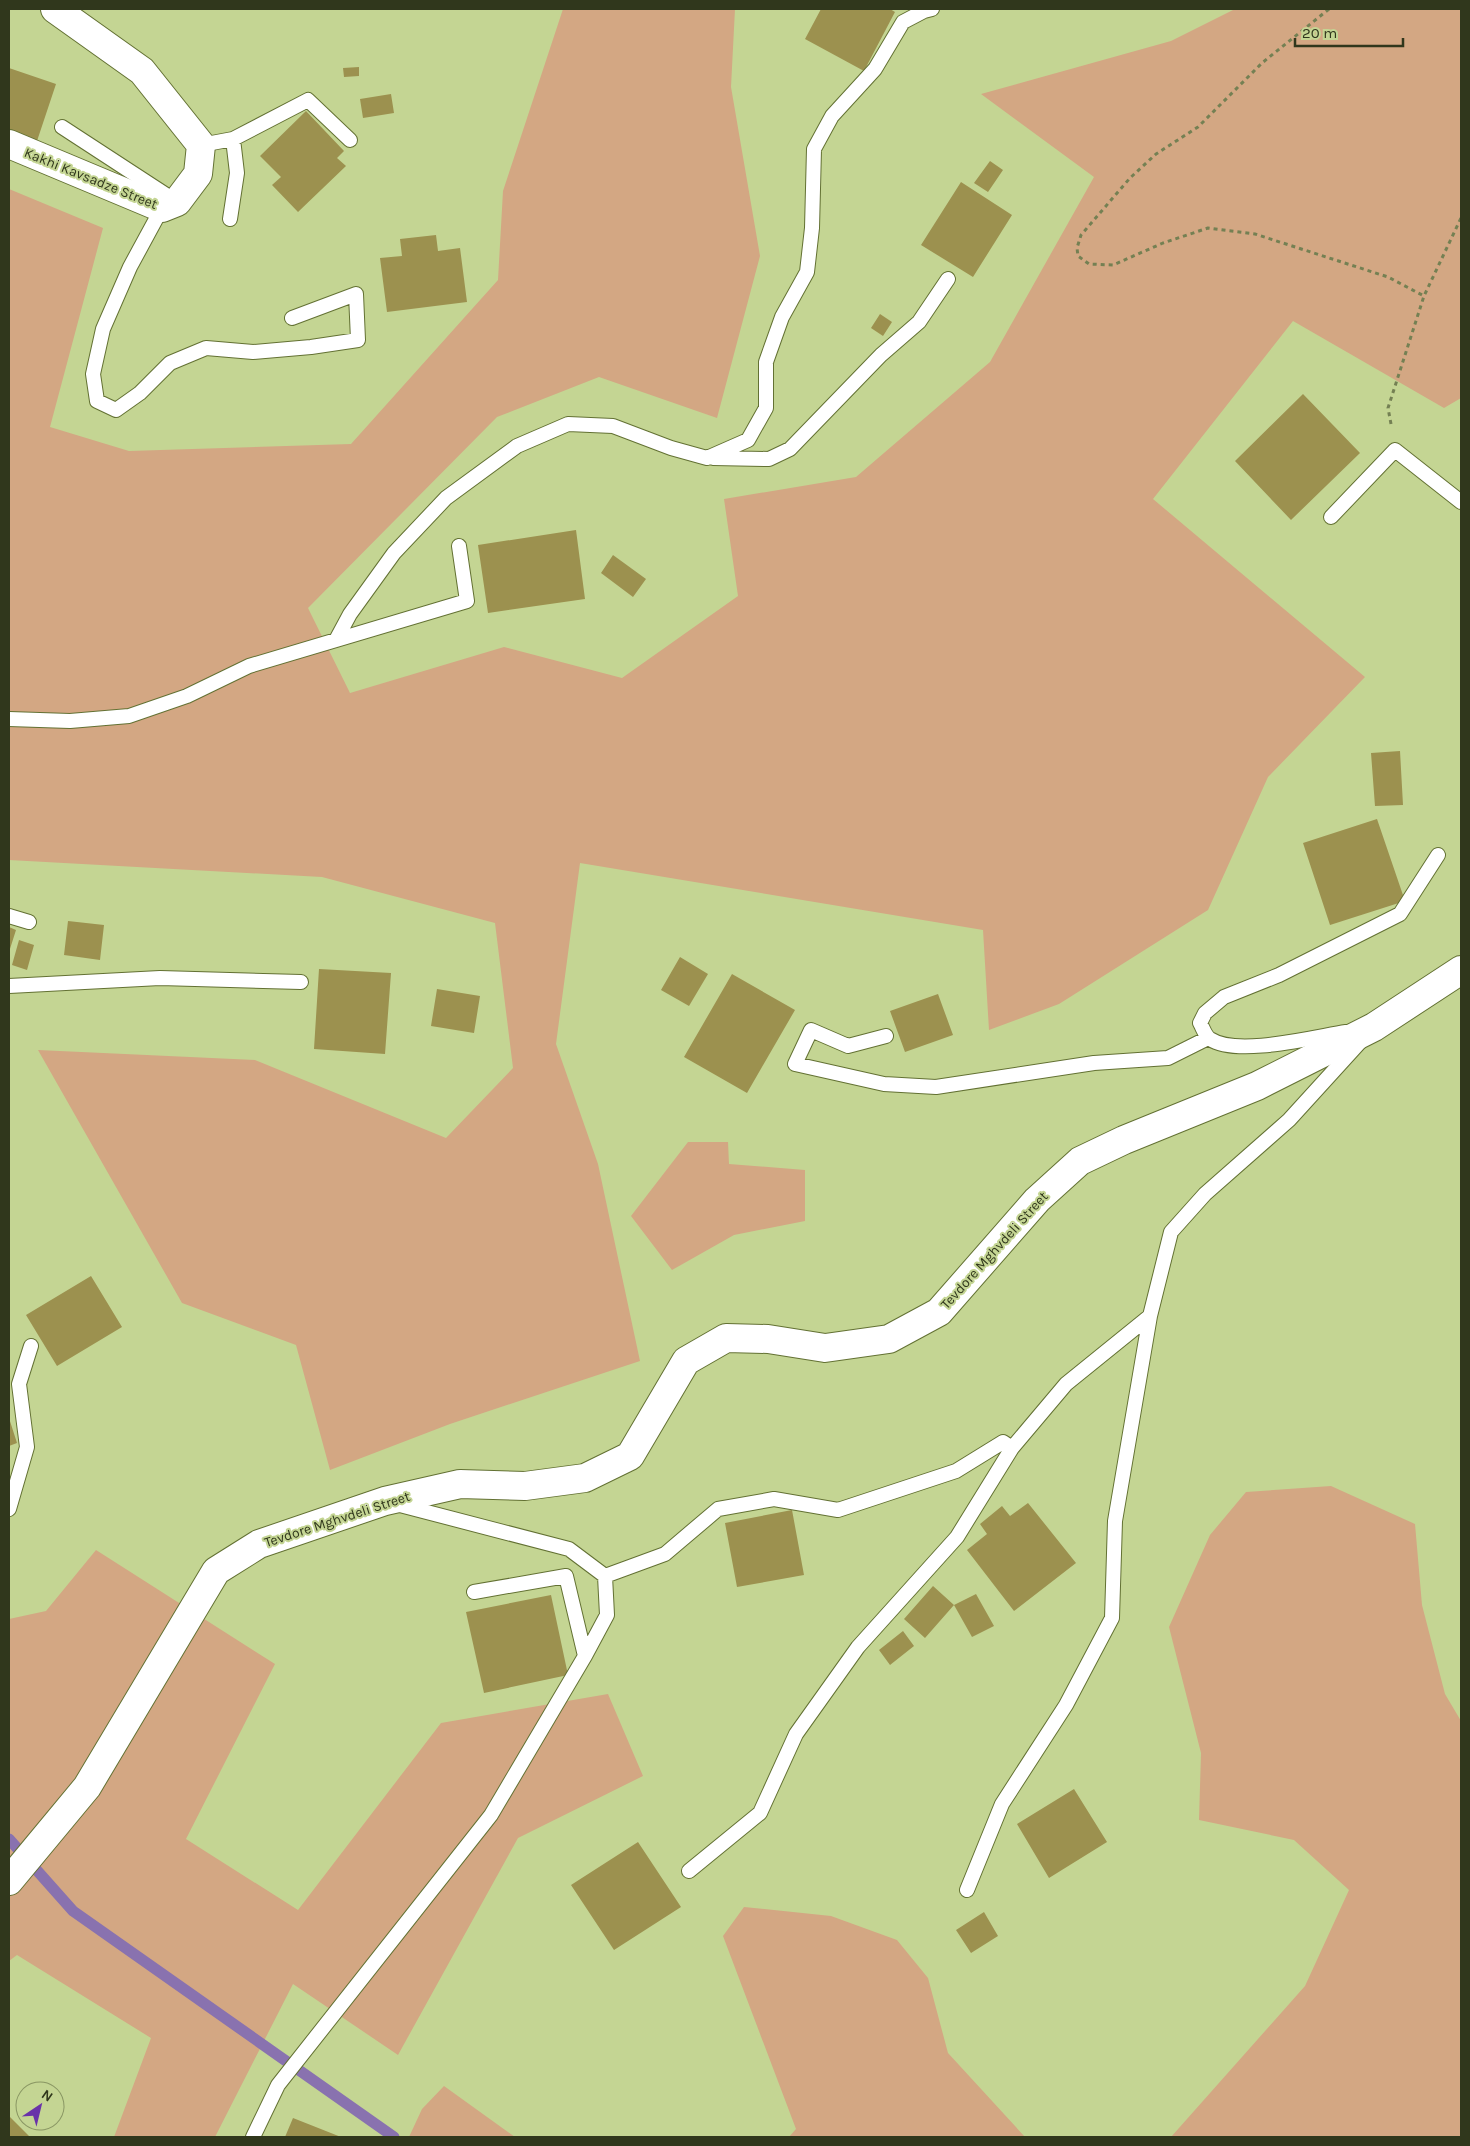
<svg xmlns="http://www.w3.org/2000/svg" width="1470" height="2146" font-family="Karla,sans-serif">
	<rect width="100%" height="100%" fill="#c4d593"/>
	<!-- green -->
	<path fill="#d3a783" d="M563,9H735L731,87L760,256L717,418L599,377L497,417L308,608L350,693L504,647L622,678L738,596L724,499L856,477L990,362L1094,177L981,94L1171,41L1235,9H1461V398L1444,408L1293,321L1153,499L1365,677L1268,777L1208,910L1059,1004L989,1030L983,930L580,863L556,1044L598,1164L640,1361L450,1424L330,1470L296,1345L182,1303L38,1050L255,1060L446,1138L513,1068L495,923L322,877L9,860V189L103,228L50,427L129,451L351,444L498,280L503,191Z
		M688,1142H728L729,1164L805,1170V1221L734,1235L672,1270L631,1216Z
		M1331,1486L1415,1524L1422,1605L1445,1694L1461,1721V2137H1171L1305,1986L1349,1890L1294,1840L1199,1820L1201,1753L1169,1627L1210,1535L1246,1492Z
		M96,1550L275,1664L186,1839L298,1910L441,1723L608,1694L643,1776L518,1838L398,2055L293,1984L215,2137H114L151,2038L17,1955L9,1961V1619L46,1611Z
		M744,1907L831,1916L897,1940L928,1978L948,2053L1025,2137H789L796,2129L723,1936Z
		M444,2086L515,2137H409L422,2109Z"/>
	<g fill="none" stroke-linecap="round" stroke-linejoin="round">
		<!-- stream -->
		<path stroke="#8972af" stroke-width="11" d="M9,1839L73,1911L394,2137"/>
	</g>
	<!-- building -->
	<path fill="#9c914f" d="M821,9H890L895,12L864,71L805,39Z
		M359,67V76L344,77L343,68Z
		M9,68L56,84L36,144L9,135Z
		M391,94L394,113L363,118L360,99Z
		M306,111L344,151L337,158L346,166L298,212L272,185L281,177L260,156Z
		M990,161L1003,170L988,192L974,183Z
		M961,182L1012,215L973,277L921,245Z
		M436,235L438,251L460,248L467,302L387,312L380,258L402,256L400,239Z
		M880,314L892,322L883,336L871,328Z
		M1303,394L1360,453L1291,520L1235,461Z
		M576,530L585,599L488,613L478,545Z
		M613,555L646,579L633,597L601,573Z
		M1400,751L1403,805L1375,806L1371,753Z
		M1377,819L1405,901L1330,925L1303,843Z
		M68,921L104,925L100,960L64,955Z
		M9,927L16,930L9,952Z
		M19,940L34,945L27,970L12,965Z
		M680,957L708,974L689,1006L661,990Z
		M319,969L391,973L385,1054L314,1049Z
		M732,974L795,1010L747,1093L684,1057Z
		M437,989L480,996L474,1033L431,1026Z
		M938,994L953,1035L905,1052L890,1011Z
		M91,1276L122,1327L57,1366L26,1315Z
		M9,1418L17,1443L9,1446Z
		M1028,1503L1076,1563L1014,1611L967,1550L987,1534L980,1524L1002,1506L1010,1516Z
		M792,1510L804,1575L737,1587L725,1523Z
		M933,1586L954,1605L925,1638L904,1619Z
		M976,1594L994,1626L972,1637L954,1605Z
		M551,1595L568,1675L484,1693L466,1612Z
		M903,1631L914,1646L890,1665L879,1650Z
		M1074,1789L1107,1842L1049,1878L1017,1824Z
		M638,1842L681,1907L614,1950L571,1885Z
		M984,1912L998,1936L971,1953L956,1930Z
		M9,2116L30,2137H9Z
		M293,2118L341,2137H285Z"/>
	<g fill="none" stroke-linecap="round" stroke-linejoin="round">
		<!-- lane casing -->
		<g stroke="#637133" stroke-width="16">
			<path id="lane" d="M62,127L177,202
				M201,145L233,139L308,100L350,140
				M162,208L130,267L103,329L93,374L97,401L116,410L140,393L170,363L206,348L253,352L311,347L358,340L356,294L292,318
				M230,219L237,173L233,139
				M713,458L769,459L790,449L881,355L919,322L948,279
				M1331,517L1395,450L1461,502
				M336,640L350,614L394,553L446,498L517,446L568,424L613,426L671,448L707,458L748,440L766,408V362L782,317L807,272L812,228L814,149L832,116L875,69L903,22L924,11L932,9
				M9,719L70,721L129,716L187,696L249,666L467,601L459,546
				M9,916L29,922
				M9,986L160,978L301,982
				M1346,1032C1314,1037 1237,1057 1210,1039C1205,1036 1203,1028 1200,1023L1205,1013L1224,997L1279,975L1400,914L1438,855
				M886,1036L848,1046L811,1030L795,1064L884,1084L936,1087L1094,1063L1168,1058L1208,1038
				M1012,1448L1066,1384L1150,1316
				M9,1509L27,1447L19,1384L31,1346
				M605,1576L665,1554L718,1509L774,1499L838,1510L956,1471L1003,1442L1012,1448L957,1537L858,1647L796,1734L760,1813L689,1871
				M474,1592L566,1576L585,1656
				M967,1890L1002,1804L1066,1705L1112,1618L1115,1521L1150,1316L1171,1232L1205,1194L1289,1120L1360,1042
				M253,2137L278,2085L491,1815L585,1656L607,1615L605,1576L569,1549L396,1504"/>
		</g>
		<!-- street casing -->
		<g stroke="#637133" stroke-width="30">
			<path id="street" d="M9,144L162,208L177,202L198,174L201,145L142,71L55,9"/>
		</g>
		<!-- secondary casing -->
		<g stroke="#637133" stroke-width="30">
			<path id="secondary" d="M9,1881L87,1787L216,1571L259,1544L385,1501L460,1484L525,1486L585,1478L630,1456L686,1361L726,1338L768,1339L825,1348L889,1339L939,1312L1037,1200L1080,1161L1124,1140L1257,1086L1374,1027L1461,970"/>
		</g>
		<!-- path -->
		<path stroke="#748053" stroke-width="3" stroke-dasharray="4 4" stroke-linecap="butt" d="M1329,9L1262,63L1198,127L1156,154L1130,178L1081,235L1077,248L1078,256L1089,264L1113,265L1163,243L1208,228L1255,234L1388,277L1424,296
			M1391,424L1388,408L1424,296L1461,218"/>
		<!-- lane -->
		<use href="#lane" stroke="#fff" stroke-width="14"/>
		<!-- street -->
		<use href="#street" stroke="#fff" stroke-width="28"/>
		<!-- secondary -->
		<use href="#secondary" stroke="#fff" stroke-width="28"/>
	</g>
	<g text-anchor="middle" stroke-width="4" stroke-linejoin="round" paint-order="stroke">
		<!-- street labels -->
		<g font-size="14" fill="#30371c" stroke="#c4d593">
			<text transform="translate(91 178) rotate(22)" y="5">Kakhi Kavsadze Street</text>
			<text transform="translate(994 1250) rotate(-48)" y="5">Tevdore Mghvdeli Street</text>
			<text transform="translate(337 1519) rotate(-18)" y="5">Tevdore Mghvdeli Street</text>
		</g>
	</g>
	<!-- border -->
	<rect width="1470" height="2146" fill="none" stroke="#30371c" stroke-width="20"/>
	<!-- north arrow -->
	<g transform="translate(40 2106) rotate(35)"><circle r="24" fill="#c4d593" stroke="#899663"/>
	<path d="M0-4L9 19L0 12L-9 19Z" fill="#6932a9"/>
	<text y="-8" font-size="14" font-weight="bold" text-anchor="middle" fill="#30371c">N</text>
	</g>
	<!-- scale -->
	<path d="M1295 38v8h108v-8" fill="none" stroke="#30371c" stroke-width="2.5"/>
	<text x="1302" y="38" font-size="15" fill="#30371c" stroke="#c4d593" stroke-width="4" paint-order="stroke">20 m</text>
</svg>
